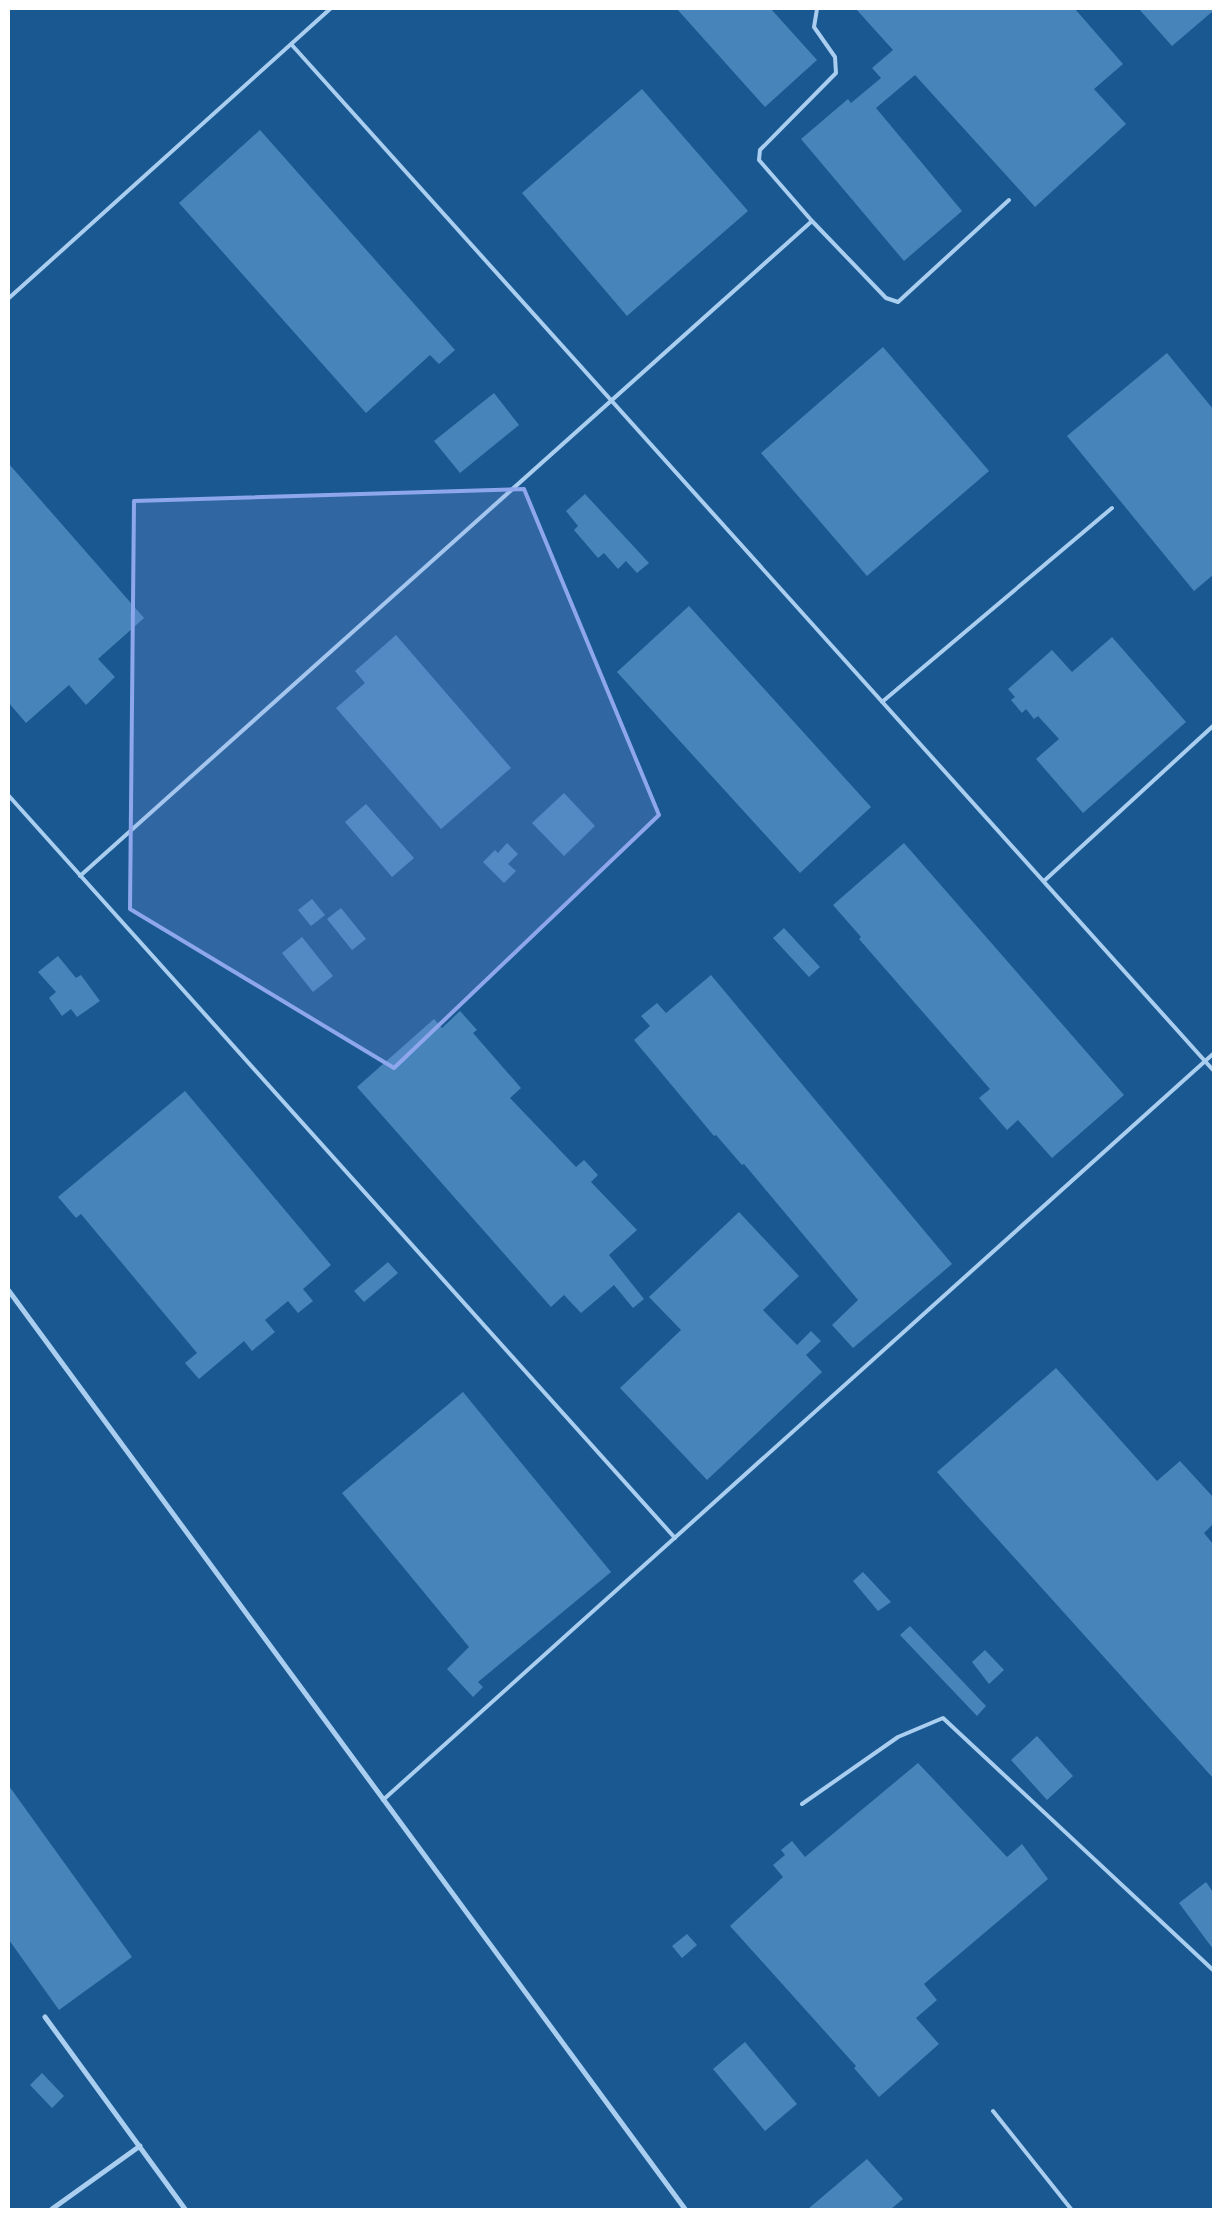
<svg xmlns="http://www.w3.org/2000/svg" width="1222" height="2218" font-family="'DejaVu Sans',sans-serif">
	<rect width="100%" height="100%" fill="#1a5891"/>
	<!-- building -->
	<path fill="#4784ba" d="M677,9H771L817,60L765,107Z
		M856,9H1075L1123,64L1094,89L1126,124L1035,207L915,75L876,108L962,211L904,261L801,139L848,99L851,103L881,78L872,68L893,50Z
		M1139,9H1213V11L1172,46Z
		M642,89L748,211L627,316L522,193Z
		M260,130L455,350L439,364L430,355L366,413L179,203Z
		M883,347L989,471L867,576L761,453Z
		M1167,353L1213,409V575L1194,591L1067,436Z
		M494,393L519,425L460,473L434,441Z
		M9,464L144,618L98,659L115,677L86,705L69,685L26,723L9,703Z
		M585,494L649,563L637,573L626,561L618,569L604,553L598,558L574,530L578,526L566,511Z
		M689,606L871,807L800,873L617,672Z
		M396,635L511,768L441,829L336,708L365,683L355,671Z
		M1112,637L1186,722L1083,813L1036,759L1059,739L1038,716L1034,719L1026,709L1022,713L1011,700L1015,697L1008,689L1052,650L1072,672Z
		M564,793L595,826L564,856L532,823Z
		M366,804L414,858L392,877L345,822Z
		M507,843L518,854L508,864L516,871L504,883L483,862L495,850L498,853Z
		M904,843L1124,1095L1052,1158L1018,1120L1007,1130L979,1098L990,1089L859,939L861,937L833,905Z
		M312,899L325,915L311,926L298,910Z
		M341,908L366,939L352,950L327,919Z
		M784,928L820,967L809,977L773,938Z
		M302,937L333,976L313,992L282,953Z
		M58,956L76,978L81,975L100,1001L77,1017L71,1009L62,1016L49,998L56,992L38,972Z
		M711,975L952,1264L853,1348L832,1325L858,1300L744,1164L742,1165L716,1135L714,1136L634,1040L650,1026L641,1016L657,1003L666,1013Z
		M460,1011L477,1030L473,1033L521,1088L510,1098L576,1167L584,1160L598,1175L591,1182L637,1230L609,1255L644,1299L633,1308L614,1285L581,1313L564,1295L551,1307L357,1087L434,1019L442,1028Z
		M185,1091L331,1265L303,1289L313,1301L298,1313L288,1301L265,1320L275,1332L252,1351L244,1341L199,1379L185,1363L197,1353L81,1214L76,1218L58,1197Z
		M739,1212L799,1276L763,1310L797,1345L811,1331L821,1341L806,1355L822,1372L707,1480L620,1388L681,1330L649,1297Z
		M388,1262L398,1273L364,1302L354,1291Z
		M1056,1368L1157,1481L1180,1461L1213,1497V1524L1204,1533L1213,1544V1778L937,1472Z
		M463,1392L611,1572L478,1682L483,1687L473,1697L447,1669L469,1647L342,1493Z
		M863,1572L891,1602L878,1611L853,1581Z
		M910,1626L986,1706L977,1716L900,1635Z
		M985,1650L1004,1670L989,1684L972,1662Z
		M1037,1736L1073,1776L1047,1800L1011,1760Z
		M918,1763L1007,1857L1022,1844L1048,1879L924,1984L937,2000L916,2018L939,2044L879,2097L854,2068L856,2066L730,1926L783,1877L773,1865L785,1855L781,1850L792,1841L805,1857Z
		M9,1786L132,1957L59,2010L9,1940Z
		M1206,1882L1213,1892V1949L1179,1903Z
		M687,1934L697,1945L682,1958L672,1946Z
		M745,2042L797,2104L765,2131L713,2069Z
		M42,2073L64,2096L52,2108L30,2085Z
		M867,2159L903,2199L891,2209H808Z"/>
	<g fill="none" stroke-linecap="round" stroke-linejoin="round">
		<!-- lane -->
		<path stroke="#a9ceef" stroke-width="4" d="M817,9L814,27L835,57L836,73L760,150L759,160L812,221L886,298L898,302L1009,200
			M291,44L1213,1070
			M9,298L330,9
			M882,702L1112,508
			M9,796L675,1538
			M80,876L812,221
			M1044,881L1213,726
			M383,1800L1213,1054
			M802,1804L898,1737L943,1718L1213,1970
			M993,2111L1071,2209"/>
		<!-- street -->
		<path stroke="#a9ceef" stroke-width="5" d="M9,1291L685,2209
			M45,2017L185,2209
			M52,2209L140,2146"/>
	</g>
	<!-- marked area -->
	<path fill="#8ea6ec" fill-opacity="0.2" stroke="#8ea6ec" stroke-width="4" stroke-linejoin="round" d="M524,489L659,815L394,1068L130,909L134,501Z"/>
	<!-- border -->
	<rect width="1222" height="2218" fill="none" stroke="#ffffff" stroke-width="20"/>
</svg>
